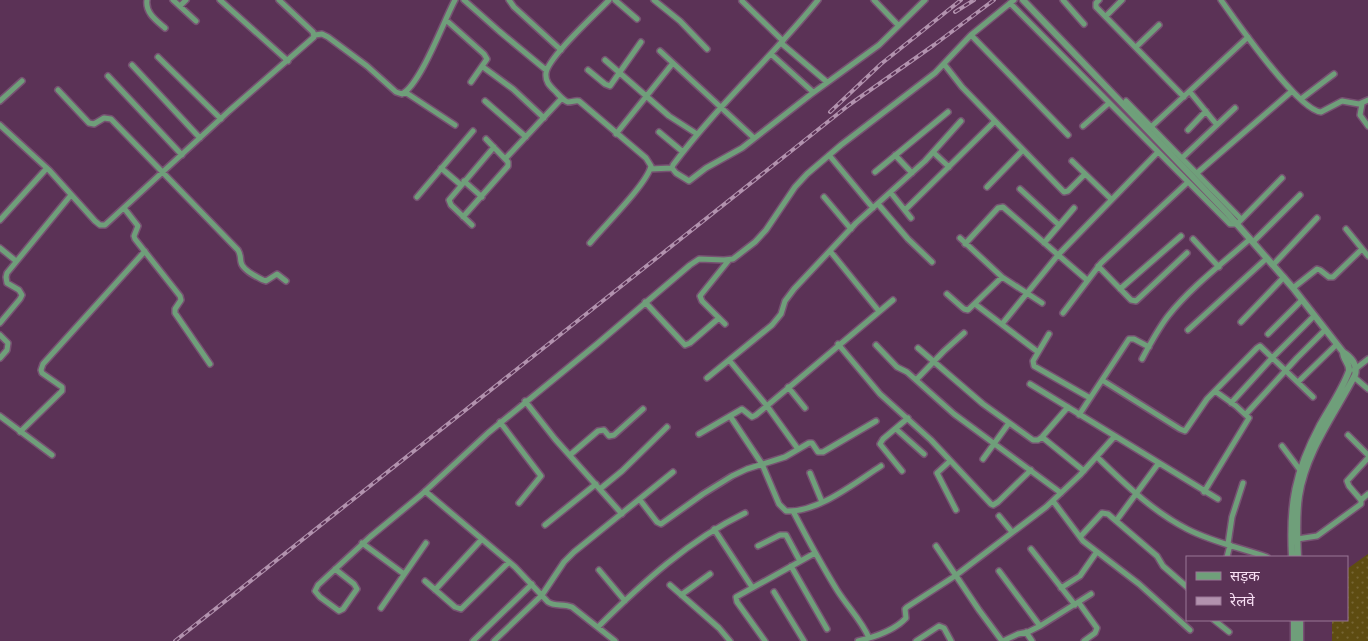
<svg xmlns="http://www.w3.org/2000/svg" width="1368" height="641" font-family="'Nunito Sans','Noto Sans Devanagari',sans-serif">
	<defs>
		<pattern id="park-dots" width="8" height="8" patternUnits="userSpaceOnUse" patternTransform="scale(1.25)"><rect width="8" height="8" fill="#5e4c11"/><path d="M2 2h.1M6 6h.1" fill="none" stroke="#766534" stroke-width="1.8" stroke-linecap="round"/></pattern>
	</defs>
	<rect width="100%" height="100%" fill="#5b3256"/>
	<!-- park -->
	<path fill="url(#park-dots)" d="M1368,554V641H1332V620H1347V569Z"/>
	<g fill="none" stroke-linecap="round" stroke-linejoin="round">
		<!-- minor casing -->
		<g stroke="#775172" stroke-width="8">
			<path id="minor" d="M147,0C145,13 157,21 165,28
				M173,0L196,21
				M220,0L288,61
				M464,0L499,31L546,70
				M509,0L514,7L561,50
				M615,0L637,19
				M654,0L680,21L707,49
				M818,0C772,57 717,106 673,165L672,168L676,173L689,181L706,168L742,148L810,95L879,45L925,0
				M874,0L898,25
				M1063,0L1084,24
				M1099,0L1096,3V7L1184,97
				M1221,0C1235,20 1299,111 1321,112L1342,101L1359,104L1368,100
				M742,1L783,41
				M1010,3L1230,224H1237L1282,178
				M180,6L186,0
				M1106,16L1122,0
				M446,20L484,54L487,59L471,82
				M315,35L322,34L328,37L367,66L396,92L402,94C421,84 444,20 455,0
				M971,35L1068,135
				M781,43L827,82
				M1136,47L1159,25
				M660,51L754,138
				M771,54L813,92
				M158,57L221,119
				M605,60L669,116L697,134
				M944,64L962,87L1064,192L1068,191L1085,174
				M132,65L200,138
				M483,67L513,89L544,118
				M588,70L605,84L610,86L641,42
				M108,76L182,155
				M58,90L89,123L94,124L104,118L111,119L238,250C241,255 240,257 241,262C242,270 257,277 263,280L266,281L277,274L286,281
				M405,92L455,125
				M1190,92L1217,125
				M1301,99L1334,74
				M0,101L22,81
				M485,101L526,137
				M1126,101L1241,219
				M1362,104L1360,115L1368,126
				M0,125L49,170L95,221L100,225H105L229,111L314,37L313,32L279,0
				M1083,126L1109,103
				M1152,126L1248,37
				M1188,130L1206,111
				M659,132L683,152
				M616,134L673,63
				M933,152L949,167
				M829,155L873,208
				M895,155L912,173
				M1182,158L1235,108
				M505,159L562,98
				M1072,161L1111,199
				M441,168L461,185
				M650,169L672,168
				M875,172L948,112
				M1197,173L1292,91
				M464,181L482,197
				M987,187L1023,150
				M1020,189L1059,225
				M891,193L911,218
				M417,197L473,131
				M824,197L851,229
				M878,204L908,239L932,262
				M124,208L138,226L134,236L135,239L180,296L181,300L175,309V313L210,364
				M905,210L995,121
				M463,217L508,166V162L486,139
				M0,220L47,168
				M472,225L451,205L449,200L494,147
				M1346,229L1368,256
				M960,238L1002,277L1042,303
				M1193,239L1219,267
				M1253,242L1300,195
				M590,243C603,227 647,184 651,166L646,158L579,101C575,100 573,102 568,102C564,101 559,95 556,92C550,86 545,82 546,73C548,57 597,13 609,0
				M1044,243L1074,208
				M965,244L998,208L1003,207L1087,280
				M0,248L16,261
				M830,251L878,310
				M1273,265L1317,218
				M1098,266L1131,300L1136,301L1187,253
				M1293,288L1317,269L1320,270L1329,277H1333L1362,249
				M1120,289L1181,236
				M947,294L964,309L968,310L1002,277
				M645,302L685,345L690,343L719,318
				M975,304L1038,352
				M1063,313L1101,263L1188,182
				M1241,322L1284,277
				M0,323L20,299L22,295L19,290L7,283L6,277L7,273L71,195
				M725,324L702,301L700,296L729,260
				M1002,324L1058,255L1158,152
				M1188,330L1267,258
				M1049,334L1033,361L1034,366L1090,398
				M1268,334L1302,300
				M0,335L8,343L7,350L0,358
				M838,344L880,394L931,440L991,504L993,505L998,502L1031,470
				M876,345L897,367L907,372L954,414L1061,493
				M918,348L983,404L1033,440H1038L1042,437L1068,407
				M1142,359C1150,344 1158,329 1168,316C1191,287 1223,263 1250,239
				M729,360L767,406L798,449
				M1354,370L1368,359
				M1354,377L1368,389
				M707,378L772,325L781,314L785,301L794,289L856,223L925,161L961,121
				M916,380L944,351L964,333
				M1102,380L1180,429L1185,431L1207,399L1257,348L1260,346L1313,397
				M1298,382L1336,345
				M1030,384L1218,499
				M788,387L805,408
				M525,401L555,439L622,514
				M1231,403L1272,358L1314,316
				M1246,414L1297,358L1325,330
				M1079,415L1129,339H1134L1149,347
				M0,416L52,455
				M730,416L762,464L779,504L786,511C818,513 856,482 881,466
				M500,422L541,476L519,503
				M896,429L924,454
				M20,432L62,391V387L42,373L41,370L43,364L145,251
				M699,434L742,409L752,417L756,415L893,300
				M1348,435L1368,455
				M1042,437L1084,471
				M1282,446L1300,470
				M570,455L598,431L604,430L609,436L614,435L643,409
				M1097,457C1125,484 1152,511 1187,529C1212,542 1241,548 1267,557
				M983,459L1009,423
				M950,461L937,473L956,510
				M902,471L880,444L883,439L908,418
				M810,473L822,502
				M600,489L622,471L667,427
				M425,491L515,567L548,602C555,607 563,603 572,607L615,641
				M1204,492L1249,418L1236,406L1215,391
				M640,500L657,522L661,524L703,494L732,476L747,469L785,457L809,443H812L818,452H823L876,421
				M1361,500L1368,494
				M1053,501L1083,541L1139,584L1190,630
				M793,511C807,538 821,564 837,590C847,606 862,621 869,638
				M999,516L1012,532
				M1116,521L1158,464
				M545,525L596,484
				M714,529L752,587
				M1080,537L1102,513L1108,514L1157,556L1163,566L1187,587
				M1297,539L1317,536L1361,504V500L1349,486L1347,481L1368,458
				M362,543L404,574
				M1228,544L1232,517L1243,483
				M758,546L780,535H786L800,561
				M936,546L979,610L1002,641
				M1031,549L1075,605
				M1227,557L1230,545
				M791,566L827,629
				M335,569L354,584L357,589L343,609L339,611L320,597L315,591L318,585L370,537L421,495L488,433L597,344L690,265L699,259L724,260L733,259L755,242L766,230L795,187L807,174L841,145L935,73L971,35L1014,0
				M599,570L625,601
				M999,571L1040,626
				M425,581L455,607L461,609L509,562
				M670,585L719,628L730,641
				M1061,588L1080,576L1096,553
				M435,590L482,539
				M774,592L804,641
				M681,595L710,574
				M1079,603L1097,628L1095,633L1084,641
				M381,608L426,543
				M1214,620L1229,632
				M598,627C642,583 689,540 745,513
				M1026,632L1032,641
				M473,641L532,584
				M494,641L542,595L564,562L574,552L673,472
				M765,641L737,602L736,597L815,553
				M858,641C875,637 894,631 906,618L905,609L907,607L955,576L1046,507L1080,475L1115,436
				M916,641L939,626L944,628L951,641
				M1003,641L1018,634L1028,632L1040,626L1091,594"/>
		</g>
		<!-- tertiary casing -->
		<g stroke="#775172" stroke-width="9">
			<path id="tertiary" d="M1023,0L1228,214L1293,288L1343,352C1351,357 1358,365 1355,375C1335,414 1306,451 1299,496C1296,516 1297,537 1298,557
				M1292,557C1289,504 1295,472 1320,425C1330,407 1342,390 1349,371C1350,363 1343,360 1343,352
				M1300,620V641
				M1294,641V620"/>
		</g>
		<!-- minor -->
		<use href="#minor" stroke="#6f9f7a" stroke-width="5"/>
		<!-- tertiary -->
		<use href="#tertiary" stroke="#6f9f7a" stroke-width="6"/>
		<!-- rail casing -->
		<g stroke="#b292ae" stroke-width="4">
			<path id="rail" d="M955,12L974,0
				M830,112L881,64L961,0
				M175,641L849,105L934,45L994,0"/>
		</g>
		<!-- rail -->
		<use href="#rail" stroke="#5b3256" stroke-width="2" stroke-dasharray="5.5" stroke-linecap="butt"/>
	</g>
	<!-- legend -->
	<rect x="1186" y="556" width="162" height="65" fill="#5b3256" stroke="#9a7795"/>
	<rect x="1196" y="572" width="25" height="8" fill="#6f9f7a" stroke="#9a7795"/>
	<text x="1230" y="581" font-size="15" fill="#f8dff4">सड़क</text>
	<rect x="1196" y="597" width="25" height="8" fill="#b292ae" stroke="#9a7795"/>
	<text x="1230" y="606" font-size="15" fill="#f8dff4">रेलवे</text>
</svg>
